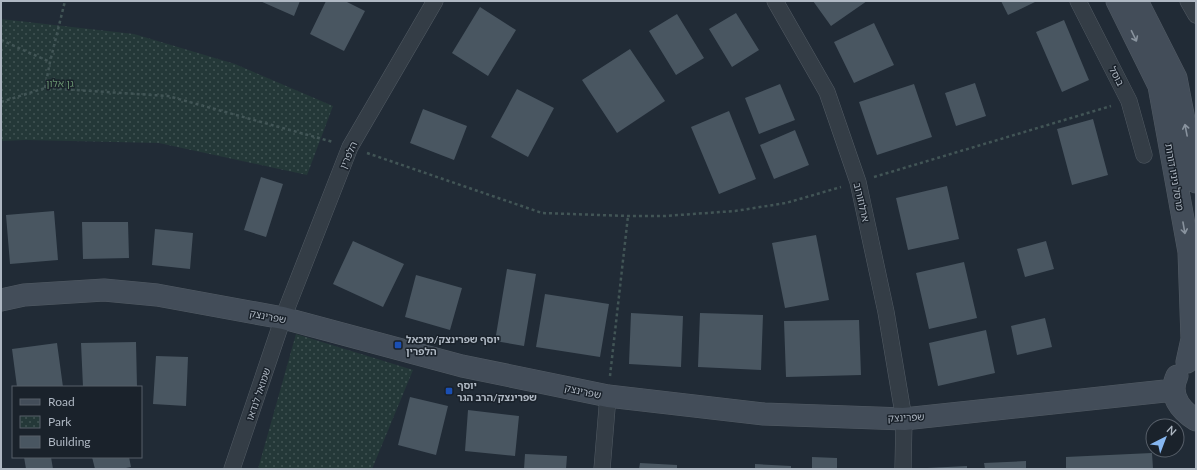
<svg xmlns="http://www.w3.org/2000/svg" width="1197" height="470" font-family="Lato,'Noto Sans Hebrew',sans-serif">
	<defs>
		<pattern id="park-dots" width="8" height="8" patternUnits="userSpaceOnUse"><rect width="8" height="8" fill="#243838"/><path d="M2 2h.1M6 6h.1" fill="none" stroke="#415353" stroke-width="1.8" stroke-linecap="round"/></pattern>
	</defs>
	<rect width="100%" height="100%" fill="#212b36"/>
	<!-- park -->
	<path fill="url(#park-dots)" d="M1,19L134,34L235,64L333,106L307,175L159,143L26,140L1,141Z
		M296,334L413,370L372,469H258Z"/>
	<!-- building -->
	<path fill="#495661" d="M260,1H300L294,16Z
		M326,1H345L365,11L344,51L310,34Z
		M813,1H867L831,26Z
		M1001,1H1037L1008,15Z
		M480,7L516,30L488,76L452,53Z
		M736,13L759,50L732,67L709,29Z
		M677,14L704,58L676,75L649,31Z
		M1064,20L1089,80L1062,92L1036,32Z
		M874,23L894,65L854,83L834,42Z
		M630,49L665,101L617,133L582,80Z
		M975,83L986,116L956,126L945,93Z
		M780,84L795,120L759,134L745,98Z
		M914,84L932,137L877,155L859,102Z
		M517,89L554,108L528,157L491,137Z
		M423,109L467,126L454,160L410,143Z
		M729,111L756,179L719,194L691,127Z
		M1093,119L1108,175L1072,185L1057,129Z
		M795,130L809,165L774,179L760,145Z
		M261,177L283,184L266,237L244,230Z
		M947,186L959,239L908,250L896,198Z
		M54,211L58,260L10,264L6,215Z
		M82,222H128L129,258L83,259Z
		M155,229L193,233L190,269L152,265Z
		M816,235L829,300L785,308L772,243Z
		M353,241L404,264L383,307L333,284Z
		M1046,241L1054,269L1025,277L1017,249Z
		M964,262L977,318L929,329L916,273Z
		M507,269L536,274L524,346L495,341Z
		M416,275L462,288L450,330L405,317Z
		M545,294L609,304L600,357L536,347Z
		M631,313L683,316L681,367L629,364Z
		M700,313L763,315L761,370L698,367Z
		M1045,318L1052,347L1017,355L1011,326Z
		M859,320L861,375L786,377L784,321Z
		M986,330L995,373L938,386L929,343Z
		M136,342L137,387H83L81,343Z
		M57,343L63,387H17L12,349Z
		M156,356L188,357L186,406L153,404Z
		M410,397L448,406L436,455L398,445Z
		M468,410L519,416L515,456L465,451Z
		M1152,453L1153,469H1066V457Z
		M525,454L567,456L566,469H524Z
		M24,457H51L53,469H26Z
		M92,457H129L131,467L121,469H95Z
		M812,457L837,458V469H812Z
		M1026,461V469H985L984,463Z
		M640,463L677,465V469H639Z
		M755,464L791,466V469H755Z
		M967,466V469H927V468Z"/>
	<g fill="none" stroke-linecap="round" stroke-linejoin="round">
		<!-- street casing -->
		<g stroke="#525b64" stroke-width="17">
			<path id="street" d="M775,1L827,92L858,182L886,312L904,419L903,469
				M1078,1L1129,101L1144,155
				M1188,1L1196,15
				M232,469L283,318L350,147L435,1
				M602,469L608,396"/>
		</g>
		<!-- secondary casing -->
		<g stroke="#525b64" stroke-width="23">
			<path id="secondary" d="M1117,1L1159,86L1189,252L1192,339L1187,362
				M1137,1L1176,78L1196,182
				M1,300L24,295L104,290L157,295L283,318L462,366L608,396L764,414L904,419L1174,390
				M1177,376C1168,395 1180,410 1196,420"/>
		</g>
		<!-- path -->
		<path stroke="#425556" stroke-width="2.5" stroke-dasharray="3 3" stroke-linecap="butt" d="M1,40L50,62
			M45,88L50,62L65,1
			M1,102L45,88L168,96L333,142
			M367,153L542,213L628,216H665L735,211L786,203L841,187
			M874,177L1111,106
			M610,376L628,216"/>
		<!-- street -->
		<use href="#street" stroke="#343d46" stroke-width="16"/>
		<!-- secondary -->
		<use href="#secondary" stroke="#434d59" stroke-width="22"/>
	</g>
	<!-- one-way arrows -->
	<defs><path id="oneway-shaft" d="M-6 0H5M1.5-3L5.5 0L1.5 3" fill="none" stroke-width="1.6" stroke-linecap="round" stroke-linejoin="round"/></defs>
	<g stroke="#89939e">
		<use href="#oneway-shaft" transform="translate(1134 36) rotate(64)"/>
		<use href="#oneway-shaft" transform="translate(1186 130) rotate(-101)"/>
		<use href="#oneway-shaft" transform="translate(1184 228) rotate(80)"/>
	</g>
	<!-- markers -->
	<g fill="#1a4fb4" stroke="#1a222b" stroke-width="1.5">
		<rect x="394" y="341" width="8" height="8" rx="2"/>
		<rect x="445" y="387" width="8" height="8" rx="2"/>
	</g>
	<g text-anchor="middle" stroke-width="3" stroke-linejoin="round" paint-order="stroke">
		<!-- street labels -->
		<g font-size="10" fill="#afb8c3" stroke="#1a222b">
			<text transform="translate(1117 76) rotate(63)" y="4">בוסל</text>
			<text transform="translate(348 155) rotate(-66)" y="4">הלפרין</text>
			<text transform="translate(1175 177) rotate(80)" y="4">מרסל ניניו דורות</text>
			<text transform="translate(862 202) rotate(77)" y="4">ארלוזורוב</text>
			<text transform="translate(268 316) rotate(11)" y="4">שפרינצק</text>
			<text transform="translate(583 391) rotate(12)" y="4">שפרינצק</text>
			<text transform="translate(258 394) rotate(-71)" y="4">שמואל לנדאו</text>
			<text transform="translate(906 417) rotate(-2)" y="4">שפרינצק</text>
		</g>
		<!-- park labels -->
		<g font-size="10" fill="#68926f" stroke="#1a222b">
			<text x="60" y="87">גן אלון</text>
		</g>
		<!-- poi labels -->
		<g font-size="10" font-weight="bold" fill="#afb8c3" stroke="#1a222b" text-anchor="start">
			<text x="406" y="343">יוסף שפרינצק/מיכאל<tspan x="406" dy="12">הלפרין</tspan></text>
			<text x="457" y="389">יוסף<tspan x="457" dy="12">שפרינצק/הרב הגר</tspan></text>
		</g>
	</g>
	<!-- border -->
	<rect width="1197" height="470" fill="none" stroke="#afb8c3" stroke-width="4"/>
	<!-- legend -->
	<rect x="12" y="386" width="130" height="72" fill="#1a222b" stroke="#565e68"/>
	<rect x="20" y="399" width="20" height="6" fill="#434d59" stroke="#565e68"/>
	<text x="48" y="406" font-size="12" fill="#afb8c3">Road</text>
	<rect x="20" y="416" width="20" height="12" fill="url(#park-dots)" stroke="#565e68"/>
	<text x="48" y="426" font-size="12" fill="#afb8c3">Park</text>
	<rect x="20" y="436" width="20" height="12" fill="#495661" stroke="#565e68"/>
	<text x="48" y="446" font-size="12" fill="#afb8c3">Building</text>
	<!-- north arrow -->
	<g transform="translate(1165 438) rotate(42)"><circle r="19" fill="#1a222b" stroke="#565e68"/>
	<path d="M0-3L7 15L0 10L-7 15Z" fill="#86b7f1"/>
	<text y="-6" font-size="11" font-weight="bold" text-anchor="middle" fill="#afb8c3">N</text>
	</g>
</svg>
